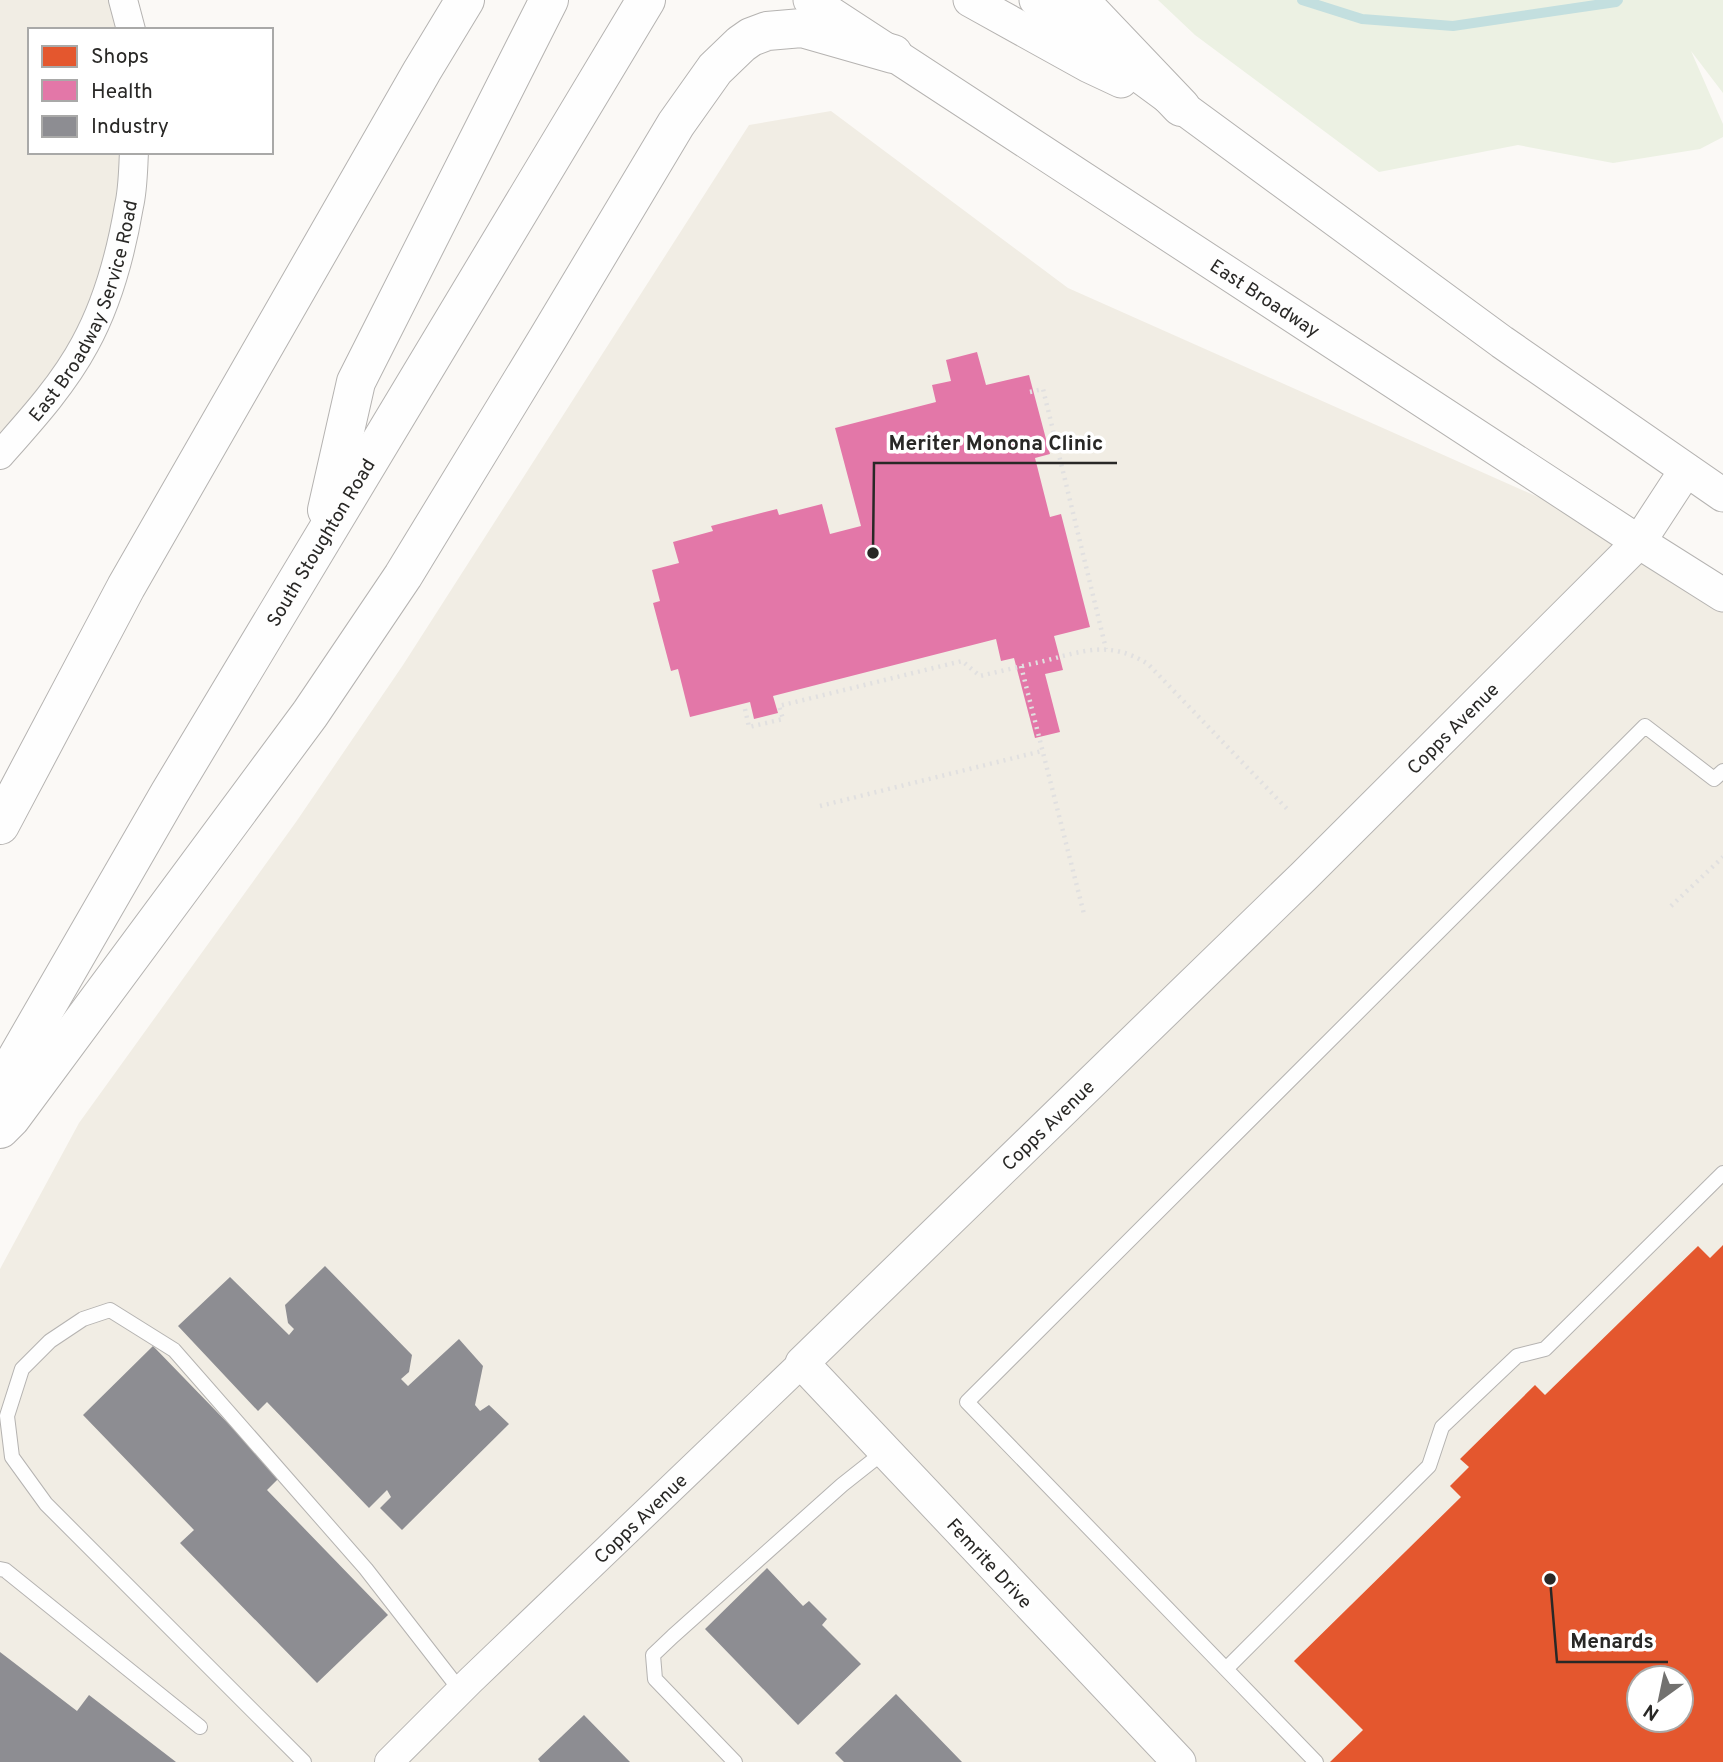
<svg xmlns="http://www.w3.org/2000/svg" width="1723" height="1762" font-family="Overpass,sans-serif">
	<rect width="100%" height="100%" fill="#fbf9f6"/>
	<!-- built -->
	<path fill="#f1ede4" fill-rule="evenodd" d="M0,0H123L131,30H30V152H134L103,306L0,455Z
		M831,111L1068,288L1639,542L1723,595V1762H0V1269L79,1123L296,822L403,665L749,125ZM1639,1678H1681V1720H1639Z"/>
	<!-- green -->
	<path fill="#ecf1e3" d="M1158,0H1723V93L1691,51L1723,124V137L1700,149L1613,163L1518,145L1379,172L1195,35Z"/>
	<!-- shops -->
	<path fill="#e4572e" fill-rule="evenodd" d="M1723,1245V1762H1330L1363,1730L1294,1661L1461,1497L1450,1486L1469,1467L1460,1459L1535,1385L1545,1395L1698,1246L1710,1258ZM1639,1678H1681V1720H1639Z"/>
	<!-- health -->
	<path fill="#e377a8" d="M977,352L986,385L1029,375L1050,454L1035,458L1050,517L1061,514L1090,627L1054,636L1063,670L1045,674L1060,732L1035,738L1014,658L1001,661L996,639L773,696L778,713L754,719L750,702L690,717L678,669L671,671L653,603L660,601L652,570L679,563L673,542L713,531L711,526L777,509L779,515L822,504L830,534L861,526L835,428L936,402L932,385L951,381L946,360Z"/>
	<!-- industry -->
	<path fill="#8d8d92" d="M325,1266L412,1355L409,1372L401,1379L408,1386L459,1339L483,1366L475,1405L480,1411L489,1405L509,1424L402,1530L380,1508L391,1497L387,1490L369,1508L267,1402L258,1411L178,1326L230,1277L289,1335L294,1329L288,1323L285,1305Z
		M153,1346L280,1477L267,1490L388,1615L317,1683L180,1543L194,1530L83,1415Z
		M767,1568L803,1606L809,1601L827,1619L822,1625L861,1664L798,1725L705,1629Z
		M0,1652L77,1711L89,1695L176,1762H0Z
		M896,1694L962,1762H844L835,1753Z
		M584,1715L630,1762H540L538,1759Z"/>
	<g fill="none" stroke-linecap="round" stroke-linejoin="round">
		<!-- stream -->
		<path stroke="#c3dfdf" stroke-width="10" d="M1302,0L1362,19L1453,26L1616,2L1618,0"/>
		<!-- service casing -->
		<g stroke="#b5b3b1" stroke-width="16">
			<path id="service" d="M0,1569L5,1570L200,1727
				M1226,1669L1429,1466L1442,1427L1517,1356L1545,1349L1723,1173
				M304,1762L46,1504L12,1457L7,1416L22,1369L50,1341L83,1319L110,1310L174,1350L366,1569L460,1690
				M735,1762L655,1679L653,1655L673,1636L842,1485L885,1451
				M1316,1762L967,1402L1645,726L1714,779L1723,771"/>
		</g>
		<!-- minor casing -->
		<g stroke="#b5b3b1" stroke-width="30">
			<g id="minor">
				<path d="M123,0L131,30"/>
				<path id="s1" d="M0,455C31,420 63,385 85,344C108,302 121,253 129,206C133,189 133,170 134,152"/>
				<path id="s2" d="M389,1762L470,1681L802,1363"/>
			</g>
		</g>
		<!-- tertiary casing -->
		<g stroke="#b5b3b1" stroke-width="35">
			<g id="tertiary">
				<path id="s3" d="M810,0L1639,542L1723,595"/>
				<path d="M970,0L1089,66L1121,81"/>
				<path d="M1036,0L1502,342L1723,495"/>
				<path id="s4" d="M1179,1762L802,1363L1304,876L1639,542L1686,470"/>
			</g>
		</g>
		<!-- primary casing -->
		<g stroke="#b5b3b1" stroke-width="40">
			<g id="primary">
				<path d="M1079,0L1181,107"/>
				<path d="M327,510L356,382L549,0"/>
				<path d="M0,825L126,587L422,71L465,0"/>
				<path id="s5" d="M0,1087L169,794L646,0"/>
				<path d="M0,1129L11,1118L310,714L403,576L548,338L676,124L715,69L741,44L751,37L767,31L802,28L893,54"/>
			</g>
		</g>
		<!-- path -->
		<path stroke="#e1e0e0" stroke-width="4.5" stroke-dasharray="2 5" stroke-linecap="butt" d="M1030,392L1043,389L1106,649
			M1021,666L1084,914
			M745,709L749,727L783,719L779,706L962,661L980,676C1001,671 1023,666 1044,661C1083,651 1110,640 1148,664L1289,811
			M820,806L1042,751
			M1671,906L1723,857"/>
		<!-- service -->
		<use href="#service" stroke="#fefefe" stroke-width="14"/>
		<!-- minor -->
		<use href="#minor" stroke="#fefefe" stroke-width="28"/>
		<!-- tertiary -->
		<use href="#tertiary" stroke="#fefefe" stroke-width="33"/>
		<!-- primary -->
		<use href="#primary" stroke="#fefefe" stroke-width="38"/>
	</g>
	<g text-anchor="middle" stroke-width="7" stroke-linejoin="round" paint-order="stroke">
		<!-- street labels -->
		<g font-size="19" fill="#292826" stroke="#fff">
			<text dy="7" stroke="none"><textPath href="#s3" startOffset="544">East Broadway</textPath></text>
			<text dy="7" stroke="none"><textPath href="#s1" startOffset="170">East Broadway Service Road</textPath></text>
			<text dy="7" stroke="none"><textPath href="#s5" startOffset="632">South Stoughton Road</textPath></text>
			<text dy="7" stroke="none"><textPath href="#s4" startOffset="1458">Copps Avenue</textPath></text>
			<text dy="7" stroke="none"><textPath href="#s4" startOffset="891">Copps Avenue</textPath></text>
			<text dy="7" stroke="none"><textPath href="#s2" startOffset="350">Copps Avenue</textPath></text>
			<text transform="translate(990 1563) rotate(47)" y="7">Femrite Drive</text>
		</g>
	</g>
	<!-- callouts -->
	<path fill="none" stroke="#292826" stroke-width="2.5" d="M873 553L874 463H1117M1550 1579L1557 1662H1668"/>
	<g fill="#292826" stroke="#fff" stroke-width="2.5">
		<circle cx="873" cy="553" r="7"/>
		<circle cx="1550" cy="1579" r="7"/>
	</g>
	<g font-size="21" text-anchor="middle" font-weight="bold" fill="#292826" stroke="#fff" stroke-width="7" stroke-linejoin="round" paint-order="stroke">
		<text x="996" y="450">Meriter Monona Clinic</text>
		<text x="1612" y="1648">Menards</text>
	</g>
	<!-- legend -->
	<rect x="28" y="28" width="245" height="126" fill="#ffffff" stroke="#a9a9a8" stroke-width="2"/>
	<rect x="42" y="46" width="35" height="21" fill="#e4572e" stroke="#a9a9a8" stroke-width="2"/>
	<text x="91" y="63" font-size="21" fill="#292826">Shops</text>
	<rect x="42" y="80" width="35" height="21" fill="#e377a8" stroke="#a9a9a8" stroke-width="2"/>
	<text x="91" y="98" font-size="21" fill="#292826">Health</text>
	<rect x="42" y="116" width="35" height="21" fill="#8d8d92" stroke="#a9a9a8" stroke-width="2"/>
	<text x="91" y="133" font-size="21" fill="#292826">Industry</text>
	<!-- north arrow -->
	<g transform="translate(1660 1699) rotate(213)"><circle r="33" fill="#ffffff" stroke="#a9a9a8" stroke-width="2"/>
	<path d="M0-5L12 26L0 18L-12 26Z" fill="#72716f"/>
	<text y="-10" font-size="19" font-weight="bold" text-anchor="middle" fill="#292826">N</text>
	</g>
</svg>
